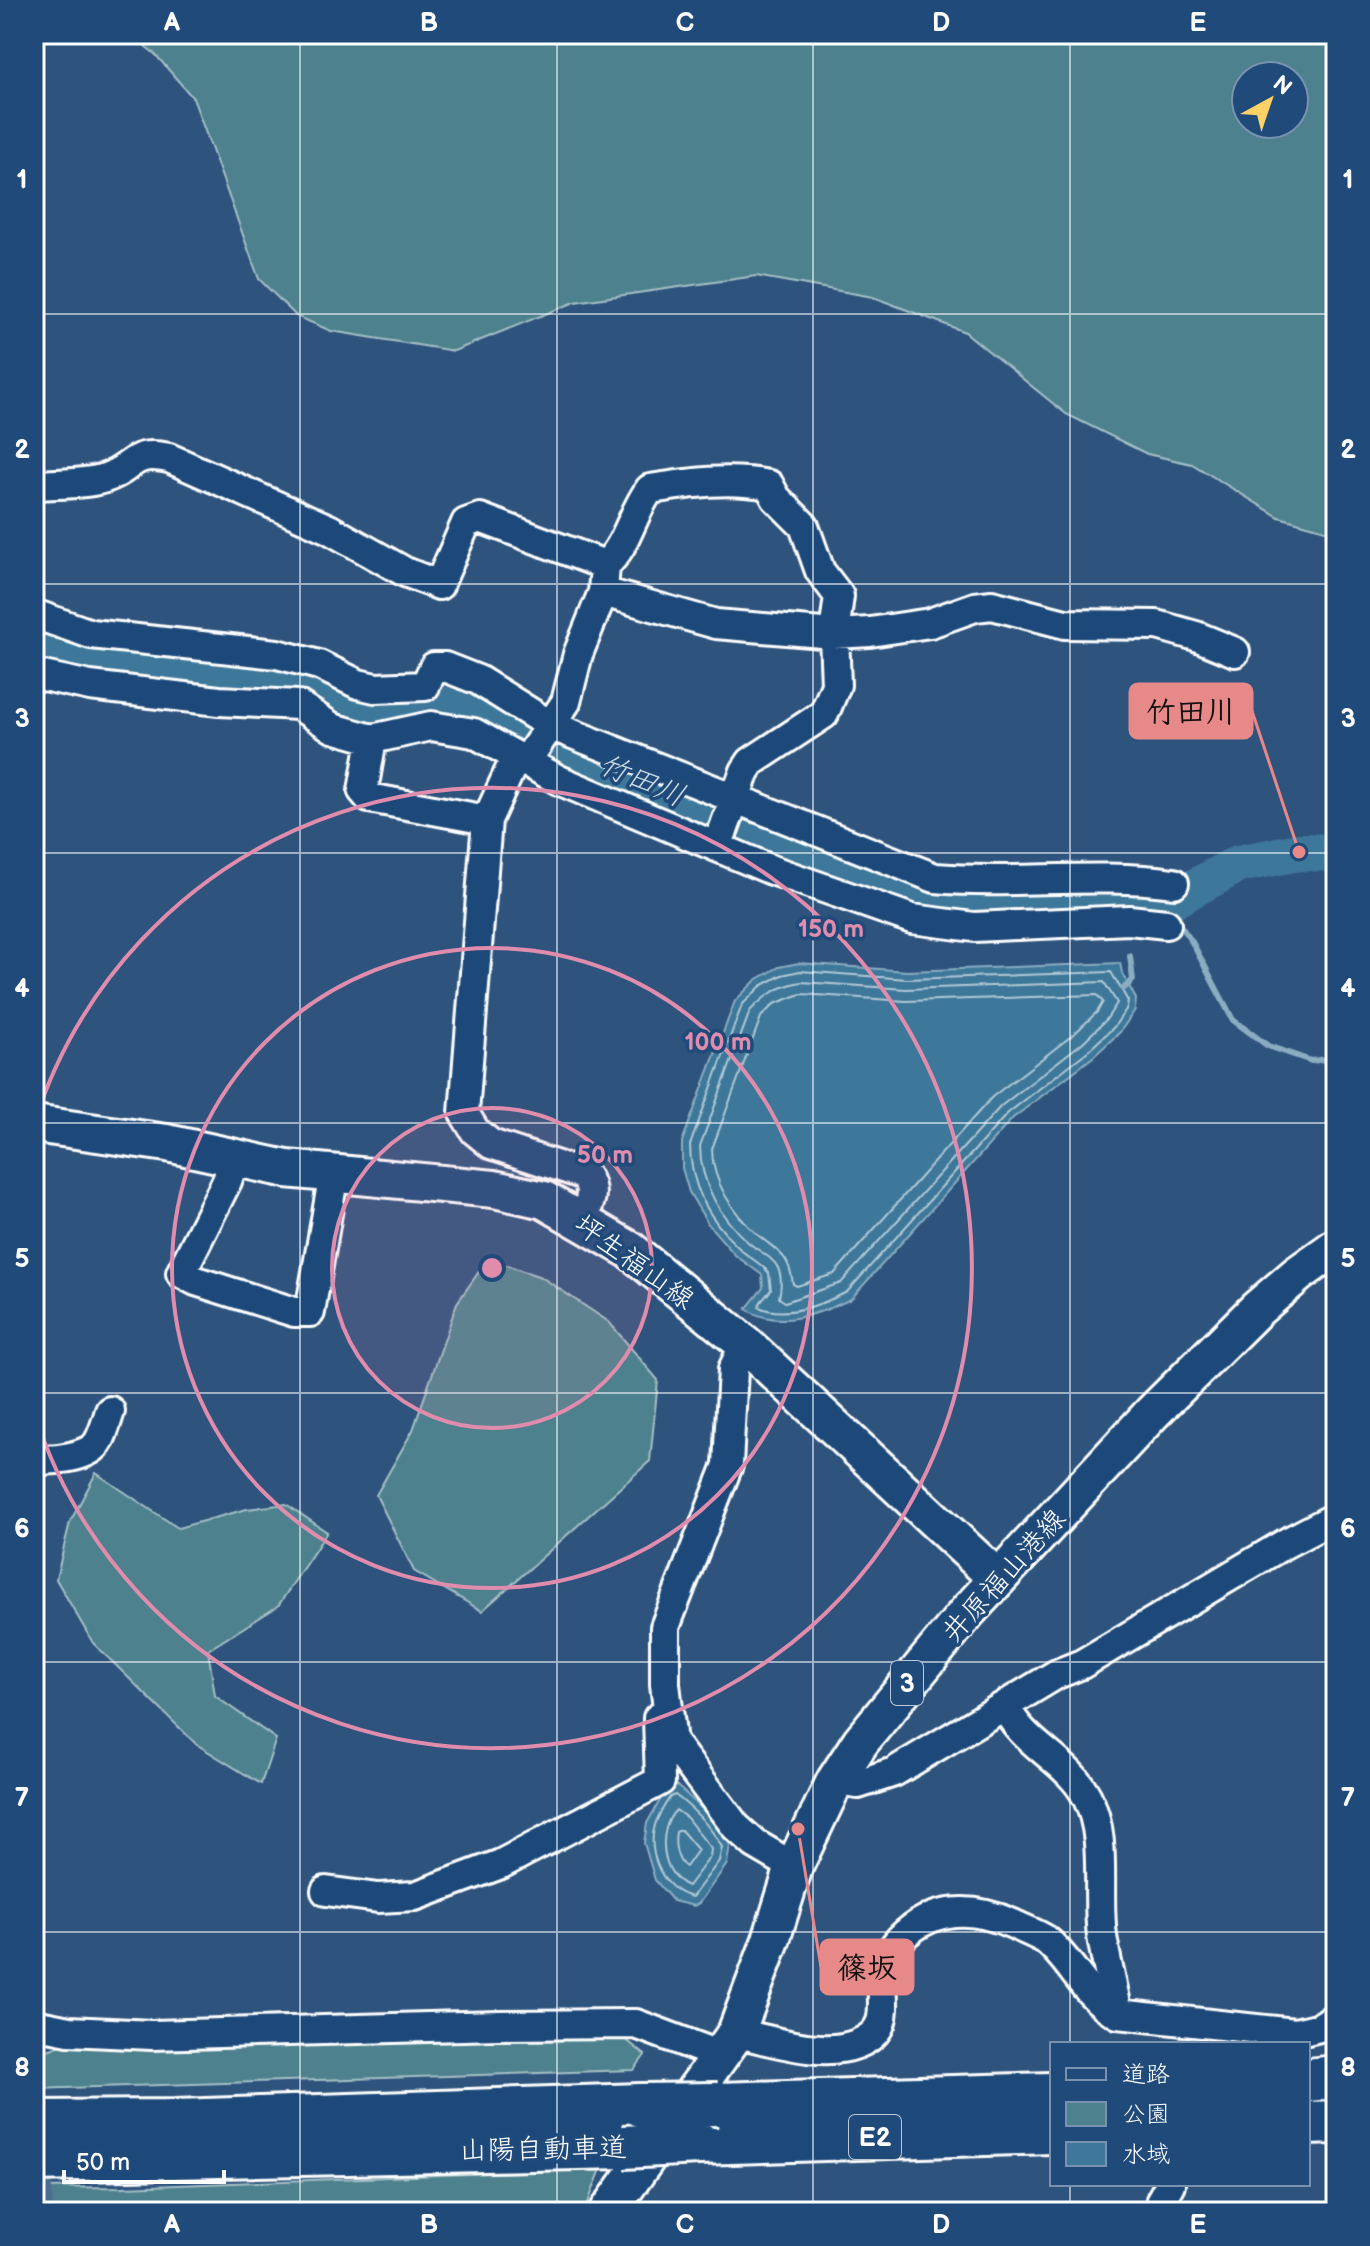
<svg xmlns="http://www.w3.org/2000/svg" width="1370" height="2246" font-family="'Balsamiq Sans','Klee One',sans-serif">
	<rect width="100%" height="100%" fill="#2e537d"/>
	<filter id="ink" filterUnits="userSpaceOnUse"><feTurbulence type="fractalNoise" baseFrequency=".0125" numOctaves="2"/><feDisplacementMap in="SourceGraphic" scale="16" xChannelSelector="R" yChannelSelector="G"/><feConvolveMatrix kernelMatrix="1 2 1 2 8 2 1 2 1" color-interpolation-filters="sRGB"/></filter>
	<g filter="url(#ink)">
		<!-- green -->
		<path fill="#4d818d" stroke="#a6c0c6" stroke-width="2" fill-rule="evenodd" d="M130,34H1336V533L1279,517L1192,464L1147,454L1066,414L965,332L873,297L756,276L575,302L454,351L331,331L296,316L259,279L193,98L155,54ZM1246,76H1294V124H1246Z
			M488,1259L541,1277L609,1322L658,1380L650,1461L482,1611L414,1571L376,1495L413,1430L457,1303Z
			M96,1473L178,1528L247,1509L286,1504L327,1532L278,1606L208,1650L215,1696L276,1739L261,1784L196,1744L93,1643L56,1579L70,1522Z
			M619,2034L645,2055L634,2070L34,2089V2051H45L67,2043L180,2045L410,2043Z
			M601,2169L587,2205L573,2212H34V2188L123,2187Z"/>
		<!-- water -->
		<path fill="#3e7799" stroke="#8badc2" stroke-width="2" d="M799,963L907,971L1120,963L1122,973L1136,999L1135,1010L1120,1032L1093,1057L1013,1118L851,1299C819,1314 778,1330 746,1309L763,1288L762,1275L735,1255L708,1224L689,1192L682,1168V1142L735,1001L756,980L779,967Z
			M671,1781C695,1801 715,1819 730,1845L727,1864L699,1903L694,1906L673,1901L655,1880L644,1843L647,1823Z"/>
		<g fill="none" stroke-linecap="round" stroke-linejoin="round">
			<!-- shore -->
			<path stroke="#b2c9d6" stroke-width="2" d="M800,971L907,979L1111,972L1128,1001L1127,1008L1114,1027L1088,1051L1008,1113L847,1292C823,1304 785,1319 759,1307L760,1303L771,1290L769,1273C761,1263 749,1258 740,1249C710,1221 690,1186 690,1145L742,1005L761,986L782,975Z
				M801,982L906,989L1104,982L1117,1003L1106,1020L1082,1043L1001,1106L841,1283L785,1302L779,1298C781,1289 782,1277 778,1268C773,1257 758,1251 749,1243C721,1219 700,1183 700,1146L750,1011C765,995 779,986 801,982Z
				M801,994L906,1001L1097,995L1103,1002L1097,1012L1074,1034L992,1097L834,1274L797,1286L793,1284C789,1254 779,1253 758,1235C733,1214 712,1181 712,1149L761,1017L774,1004Z
				M675,1795C694,1809 710,1826 722,1847L719,1861L692,1897C663,1891 646,1853 655,1825C658,1815 665,1805 670,1797Z
				M676,1810L687,1818L711,1849L710,1857L688,1886C660,1875 657,1829 676,1810Z
				M681,1830L698,1850L686,1867C676,1861 674,1843 676,1832Z"/>
			<!-- stream -->
			<path stroke="#8badc2" stroke-width="6" d="M1159,902L1172,914L1192,942L1233,1020L1268,1046L1311,1061L1336,1058
				M1123,989L1133,980L1130,956"/>
			<!-- river -->
			<path stroke="#3e7799" stroke-width="38" d="M34,641L99,663L296,680L355,702L467,707L917,894L957,902H1159L1176,898L1238,864L1299,852L1336,853"/>
			<!-- minor-tunnel -->
			<path stroke="#4d6d90" stroke-width="28" stroke-dasharray="28 14" stroke-linecap="butt" d="M34,2098L39,2212"/>
			<!-- minor casing -->
			<g stroke="#fff" stroke-width="34">
				<path id="minor" d="M34,485C53,484 88,484 105,478C136,468 129,450 169,458L329,529L405,572L439,585L466,523L480,518L605,565L603,592L578,654L566,702L525,763
					M605,565C627,547 632,512 650,489C689,483 729,477 769,485L776,498L804,526L820,571L839,596L834,634L836,685L824,714L751,762L745,771L717,847
					M603,592L716,624L834,634L870,632L930,623L975,607L992,605L1065,624L1157,625L1196,636L1235,652
					M34,614L91,634L277,654L319,665L358,684L375,688L425,686L434,667H445L478,680L550,725L935,878C1015,885 1095,872 1174,883
					M34,674L90,686L219,701L298,705L333,728L372,739L431,726L474,733L559,780L717,847L772,870L912,919L974,927L1129,920L1166,924
					M372,739L363,791L369,798L487,820
					M516,757L487,820L464,1113L475,1131L491,1144L585,1175C596,1192 590,1204 581,1220
					M235,1157L227,1181L181,1273L196,1281L294,1312H310L334,1173
					M745,1344L733,1369L728,1465L665,1627V1684L672,1742L736,1827L755,1844L794,1867
					M34,1459C51,1461 90,1458 99,1441C104,1432 107,1420 110,1411
					M1006,1707C1022,1744 1068,1760 1087,1797C1108,1838 1096,1891 1102,1936C1106,1962 1113,1988 1118,2014L1295,2033L1320,2027L1336,2017
					M835,1781L858,1784L894,1772L1057,1674L1082,1664L1286,1543L1336,1517
					M326,1891L378,1898L415,1896L501,1864L660,1781L658,1718
					M34,2024L69,2031L152,2035L498,2025L636,2024L721,2056
					M736,2033C772,2040 821,2058 857,2044C895,2029 879,2000 883,1970C885,1959 893,1947 900,1939C932,1906 973,1906 1013,1924C1023,1929 1037,1934 1046,1940C1073,1962 1084,1996 1118,2014
					M1166,2212L1161,2200L1170,2184"/>
			</g>
			<!-- major casing -->
			<g stroke="#fff" stroke-width="42">
				<path id="major" d="M34,1124L167,1143L287,1169L494,1189L544,1200L630,1250L745,1344L998,1579
					M608,2212L736,2033L771,1940L794,1867L835,1781L861,1741L968,1611L1153,1412L1257,1309L1298,1274L1336,1247"/>
			</g>
			<!-- highway casing -->
			<g stroke="#fff" stroke-width="48">
				<path id="highway" d="M1308,2080L1336,2077
					M718,2104L1052,2094
					M34,2122L175,2121L641,2105
					M1308,2123L1336,2122
					M698,2143L1052,2132
					M34,2160L623,2147"/>
			</g>
			<!-- minor -->
			<use href="#minor" stroke="#1f4a7a" stroke-width="28"/>
			<!-- major -->
			<use href="#major" stroke="#1f4a7a" stroke-width="36"/>
			<!-- highway -->
			<use href="#highway" stroke="#1f4a7a" stroke-width="42"/>
			<!-- highway-bridge casing -->
			<g stroke="#fff" stroke-width="48" stroke-linecap="butt">
				<path id="highway-bridge" d="M641,2105L718,2104
					M623,2147L698,2143"/>
			</g>
			<!-- highway-bridge -->
			<use href="#highway-bridge" stroke="#1f4a7a" stroke-width="42"/>
		</g>
	</g>
	<!-- grid -->
	<path fill="none" stroke="#fff" stroke-width="2" stroke-opacity="0.55" d="M300,34V2212M557,34V2212M813,34V2212M1070,34V2044M34,314H1336M34,584H1336M34,853H1336M34,1123H1336M34,1393H1336M34,1662H1336M34,1932H1336M1070,2184V2212"/>
	<!-- distance rings -->
	<circle cx="492" cy="1268" r="160" fill="#e08cad" fill-opacity=".12"/>
	<g fill="none" stroke="#e08cad" stroke-width="4">
		<circle cx="492" cy="1268" r="160"/>
		<circle cx="492" cy="1268" r="320"/>
		<path d="M34 1124A480 480 0 1 1 34 1412"/>
	</g>
	<g text-anchor="middle" stroke-width="7" stroke-linejoin="round" paint-order="stroke">
		<!-- shield labels -->
		<g fill="#1f4a7a" stroke="#bcc9d7" stroke-width="2">
			<rect x="891" y="1661" width="32" height="44" rx="6"/>
			<rect x="849" y="2115" width="52" height="44" rx="6"/>
		</g>
		<g font-size="26" font-weight="bold" fill="#fff">
			<text x="907" y="1692">3</text>
			<text x="875" y="2146">E2</text>
		</g>
		<!-- street labels -->
		<g font-size="28" fill="#fff" stroke="#1f4a7a">
			<text transform="translate(635 1261) rotate(36)" y="10">坪生福山線</text>
			<text transform="translate(1003 1575) rotate(-48)" y="10">井原福山港線</text>
			<text transform="translate(543 2148) rotate(-1)" y="10">山陽自動車道</text>
		</g>
		<!-- water labels -->
		<g font-size="30" font-style="italic" fill="#cfdde6" stroke="#1f4a7a">
			<text transform="translate(642 780) rotate(23)" y="10">竹田川</text>
		</g>
	</g>
	<circle cx="492" cy="1268" r="12" fill="#e08cad" stroke="#1f4a7a" stroke-width="4"/>
	<g font-size="24" text-anchor="middle" font-weight="bold" fill="#e08cad" stroke="#1f4a7a" stroke-width="7" stroke-linejoin="round" paint-order="stroke">
		<text x="831" y="937">150 m</text>
		<text x="718" y="1050">100 m</text>
		<text x="605" y="1163">50 m</text>
	</g>
	<!-- callouts -->
	<path fill="none" stroke="#e88989" stroke-width="3" d="M1299 852L1252 711M798 1829L821 1967"/>
	<g fill="#e88989" stroke="#1f4a7a" stroke-width="3">
		<circle cx="1299" cy="852" r="8"/>
		<circle cx="798" cy="1829" r="8"/>
	</g>
	<g fill="#e88989" stroke="#e88989" stroke-width="3">
		<rect x="1130" y="684" width="122" height="54" rx="8"/>
		<rect x="821" y="1940" width="92" height="54" rx="8"/>
	</g>
	<g font-size="30" text-anchor="middle" font-weight="bold" fill="#111">
		<text x="1191" y="722">竹田川</text>
		<text x="867" y="1978">篠坂</text>
	</g>
	<!-- margin -->
	<rect width="1370" height="2246" fill="none" stroke="#1f4a7a" stroke-width="88"/>
	<!-- legend -->
	<rect x="1050" y="2042" width="260" height="144" fill="#1f4a7a" stroke="#7992af" stroke-width="2"/>
	<rect x="1066" y="2068" width="40" height="12" fill="#1f4a7a" stroke="#7992af" stroke-width="2"/>
	<text x="1122" y="2082" font-size="24" fill="#ffffff">道路</text>
	<rect x="1066" y="2102" width="40" height="24" fill="#4d818d" stroke="#7992af" stroke-width="2"/>
	<text x="1122" y="2122" font-size="24" fill="#ffffff">公園</text>
	<rect x="1066" y="2142" width="40" height="24" fill="#3e7799" stroke="#7992af" stroke-width="2"/>
	<text x="1122" y="2162" font-size="24" fill="#ffffff">水域</text>
	<!-- north arrow -->
	<g transform="translate(1270 100) rotate(40)"><circle r="38" fill="#1f4a7a" stroke="#7992af" stroke-width="2"/>
	<path d="M0-6L14 30L0 20L-14 30Z" fill="#ffd166"/>
	<text y="-12" font-size="22" font-weight="bold" text-anchor="middle" fill="#ffffff">N</text>
	</g>
	<!-- scale -->
	<path d="M64 2170v12h160v-12" fill="none" stroke="#ffffff" stroke-width="4"/>
	<text x="76" y="2170" font-size="24" fill="#ffffff" stroke="#1f4a7a" stroke-width="6" paint-order="stroke">50 m</text>
	<rect x="44" y="44" width="1282" height="2158" fill="none" stroke="#fff" stroke-width="3"/>
	<g font-size="26" text-anchor="middle" font-weight="bold" fill="#fff">
		<text x="172" y="31">A</text>
		<text x="429" y="31">B</text>
		<text x="685" y="31">C</text>
		<text x="941" y="31">D</text>
		<text x="1198" y="31">E</text>
		<text x="22" y="188">1</text>
		<text x="1348" y="188">1</text>
		<text x="22" y="458">2</text>
		<text x="1348" y="458">2</text>
		<text x="22" y="727">3</text>
		<text x="1348" y="727">3</text>
		<text x="22" y="997">4</text>
		<text x="1348" y="997">4</text>
		<text x="22" y="1267">5</text>
		<text x="1348" y="1267">5</text>
		<text x="22" y="1537">6</text>
		<text x="1348" y="1537">6</text>
		<text x="22" y="1806">7</text>
		<text x="1348" y="1806">7</text>
		<text x="22" y="2076">8</text>
		<text x="1348" y="2076">8</text>
		<text x="172" y="2233">A</text>
		<text x="429" y="2233">B</text>
		<text x="685" y="2233">C</text>
		<text x="941" y="2233">D</text>
		<text x="1198" y="2233">E</text>
	</g>
</svg>
